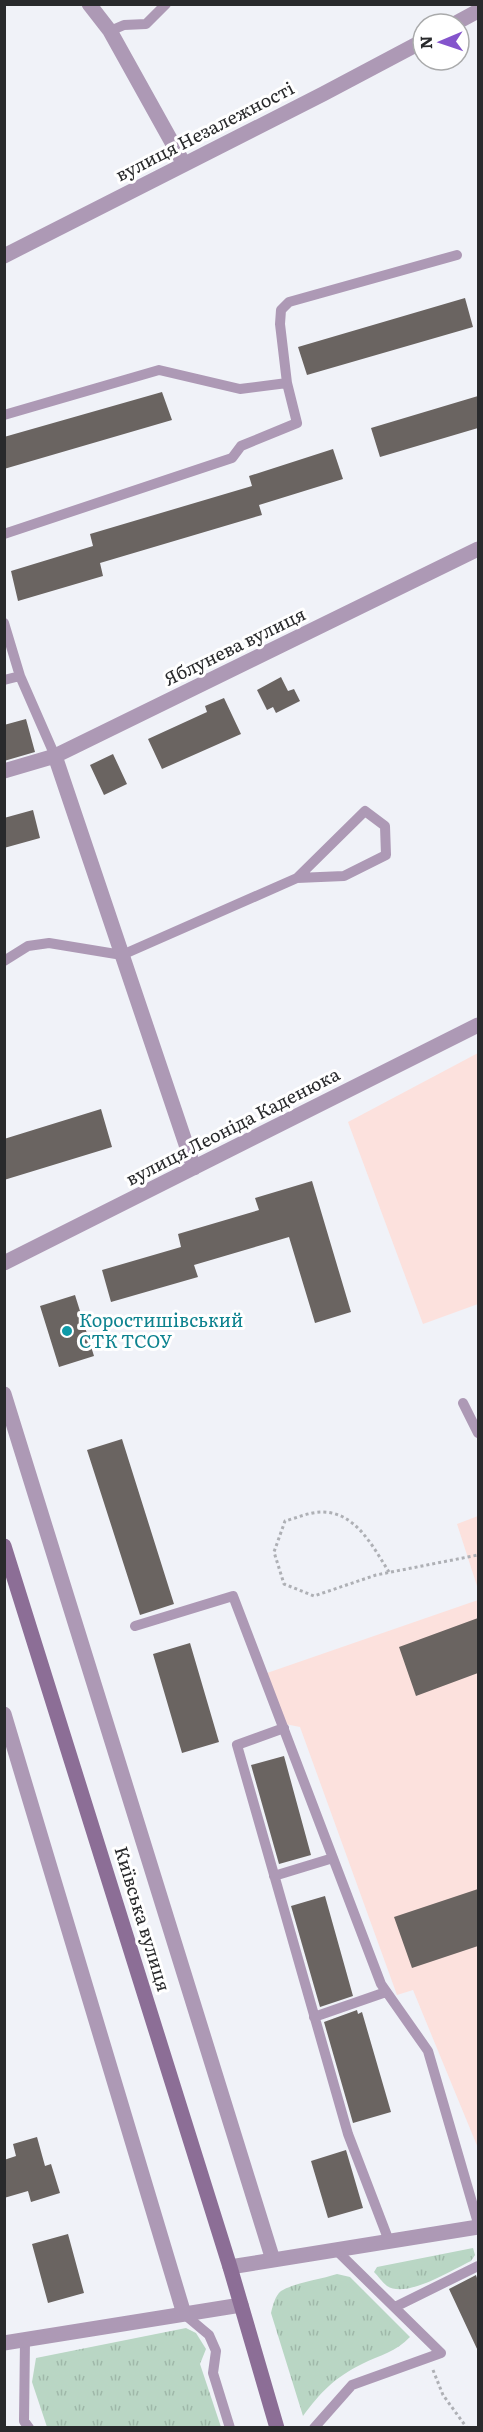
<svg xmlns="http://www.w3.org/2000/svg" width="483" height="2432" font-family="Literata,serif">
	<defs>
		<pattern id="grass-tufts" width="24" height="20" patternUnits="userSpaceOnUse" patternTransform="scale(1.5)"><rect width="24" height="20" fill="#b9d6c4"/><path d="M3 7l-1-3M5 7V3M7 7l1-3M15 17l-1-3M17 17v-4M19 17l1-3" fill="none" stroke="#9fb8a9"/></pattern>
	</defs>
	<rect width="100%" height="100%" fill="#f0f2f8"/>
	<!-- industrial -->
	<path fill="#fce1dd" d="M478,1053V1304L423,1324L348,1122Z
		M478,1516V1589L457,1524Z
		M478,1600V2148L413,1990L397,1995L300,1727L280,1723L267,1673Z"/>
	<!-- grass -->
	<path fill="url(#grass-tufts)" d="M473,2248L475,2255L471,2261C452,2270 406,2299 387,2286C382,2282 378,2276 374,2272L377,2267Z
		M337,2274L350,2277L410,2337C396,2352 380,2355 362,2364C335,2377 320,2393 303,2416L271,2313C273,2305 275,2296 281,2291C294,2283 322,2279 337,2274Z
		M186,2328L196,2333L206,2349L200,2364L221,2427H47L32,2382L36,2358Z"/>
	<!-- building -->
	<path fill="#6a6461" d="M465,298L473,327L307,375L298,347Z
		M162,392L172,420L4,469V437Z
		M478,396V428L380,457L371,428Z
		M333,449L343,479L259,505L262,515L100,563L103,576L18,601L11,571L93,546L90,534L252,486L249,476Z
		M281,677L288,691L294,689L300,701L276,713L273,707L267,710L257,690Z
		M224,698L241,734L162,769L148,739L207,712L205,706Z
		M26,719L35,752L4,761V725Z
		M113,754L127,784L104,795L90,765Z
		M33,810L40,838L4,848V818Z
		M101,1109L112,1147L4,1180V1139Z
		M312,1181L351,1312L315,1323L289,1237L194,1265L198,1277L111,1302L102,1270L181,1247L178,1234L259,1210L255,1198Z
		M75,1295L94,1356L59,1367L40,1306Z
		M122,1439L174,1604L140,1615L87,1450Z
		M478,1618V1673L416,1696L399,1647Z
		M190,1643L219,1742L182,1753L153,1654Z
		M284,1756L311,1855L279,1864L251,1765Z
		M478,1889V1946L412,1968L394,1917Z
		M325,1896L353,1996L320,2007L291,1906Z
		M357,2010L358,2014L362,2012L391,2112L353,2123L324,2022Z
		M37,2137L45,2166L51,2164L60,2193L31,2202L28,2191L4,2198V2160L16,2156L13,2144Z
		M346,2150L363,2208L328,2218L311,2161Z
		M68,2234L84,2293L48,2303L32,2244Z
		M476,2275L478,2281V2351L449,2289Z"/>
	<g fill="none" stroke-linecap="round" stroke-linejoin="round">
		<!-- path -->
		<path stroke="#aeb0b5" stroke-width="3" stroke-dasharray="3 3" stroke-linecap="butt" d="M389,1572C373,1547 356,1512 322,1512C310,1512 296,1518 285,1521L274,1552L284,1584L314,1596L376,1575L478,1555
			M433,2370L443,2395L467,2428"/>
		<!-- lane -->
		<path stroke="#ad99b5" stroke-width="10" d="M110,31L124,25L146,24L166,4
			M287,383L280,324L281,310L289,302L457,255
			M4,415L159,370L240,389L287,383L297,423L241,446L232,458L4,534
			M4,623L20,676L55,756
			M4,680L20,676
			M4,961L28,946L49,943L122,955L297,878L365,811L385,826L386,855L344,876L297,878
			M463,1403L478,1433
			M135,1626L233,1596L381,1984L428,2051L478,2223
			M284,1728L237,1745L348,2134L389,2241
			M274,1876L333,1858
			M314,2017L386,1992
			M395,2307L478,2266
			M184,2314L209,2335L216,2351L213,2373L230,2428
			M25,2340L24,2421L29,2428
			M314,2428L352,2385L441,2353L336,2250"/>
		<!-- street -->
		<path stroke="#ad99b5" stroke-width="15" d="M89,4L110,31L184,164
			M454,24L478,11
			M4,256L323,94L423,41
			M55,756L194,1168
			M4,771L55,756L478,549
			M4,1263L478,1025
			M4,1394L273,2260
			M4,1714L184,2314
			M230,2267L478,2227
			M4,2343L241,2305"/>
		<!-- secondary -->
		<path stroke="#8c6e96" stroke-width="15" d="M4,1546L230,2267L277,2428"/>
	</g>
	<!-- markers -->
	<circle fill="#0f9aa8" stroke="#fff" stroke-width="2" cx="67" cy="1331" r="6"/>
	<g text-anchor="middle" stroke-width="6" stroke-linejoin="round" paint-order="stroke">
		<!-- street labels -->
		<g font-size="18" fill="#292a2c" stroke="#fff">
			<text transform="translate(205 132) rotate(-27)" y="6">вулиця Незалежності</text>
			<text transform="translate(235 647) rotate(-26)" y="6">Яблунева вулиця</text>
			<text transform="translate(233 1127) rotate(-27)" y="6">вулиця Леоніда Каденюка</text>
			<text transform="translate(142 1919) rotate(73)" y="6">Київська вулиця</text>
		</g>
		<!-- culture labels -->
		<g font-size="18" fill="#0d838f" stroke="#fff" text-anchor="start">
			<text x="79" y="1327">Коростишівський<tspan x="79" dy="21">СТК ТСОУ</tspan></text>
		</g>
	</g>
	<!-- border -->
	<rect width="483" height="2432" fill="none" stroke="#292a2c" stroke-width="12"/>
	<!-- north arrow -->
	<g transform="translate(441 42) rotate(268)"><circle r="28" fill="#ffffff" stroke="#a9aaab" stroke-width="1.5"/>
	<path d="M0-4.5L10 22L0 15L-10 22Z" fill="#8454cc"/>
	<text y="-9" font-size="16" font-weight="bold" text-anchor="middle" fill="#292a2c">N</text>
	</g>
</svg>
